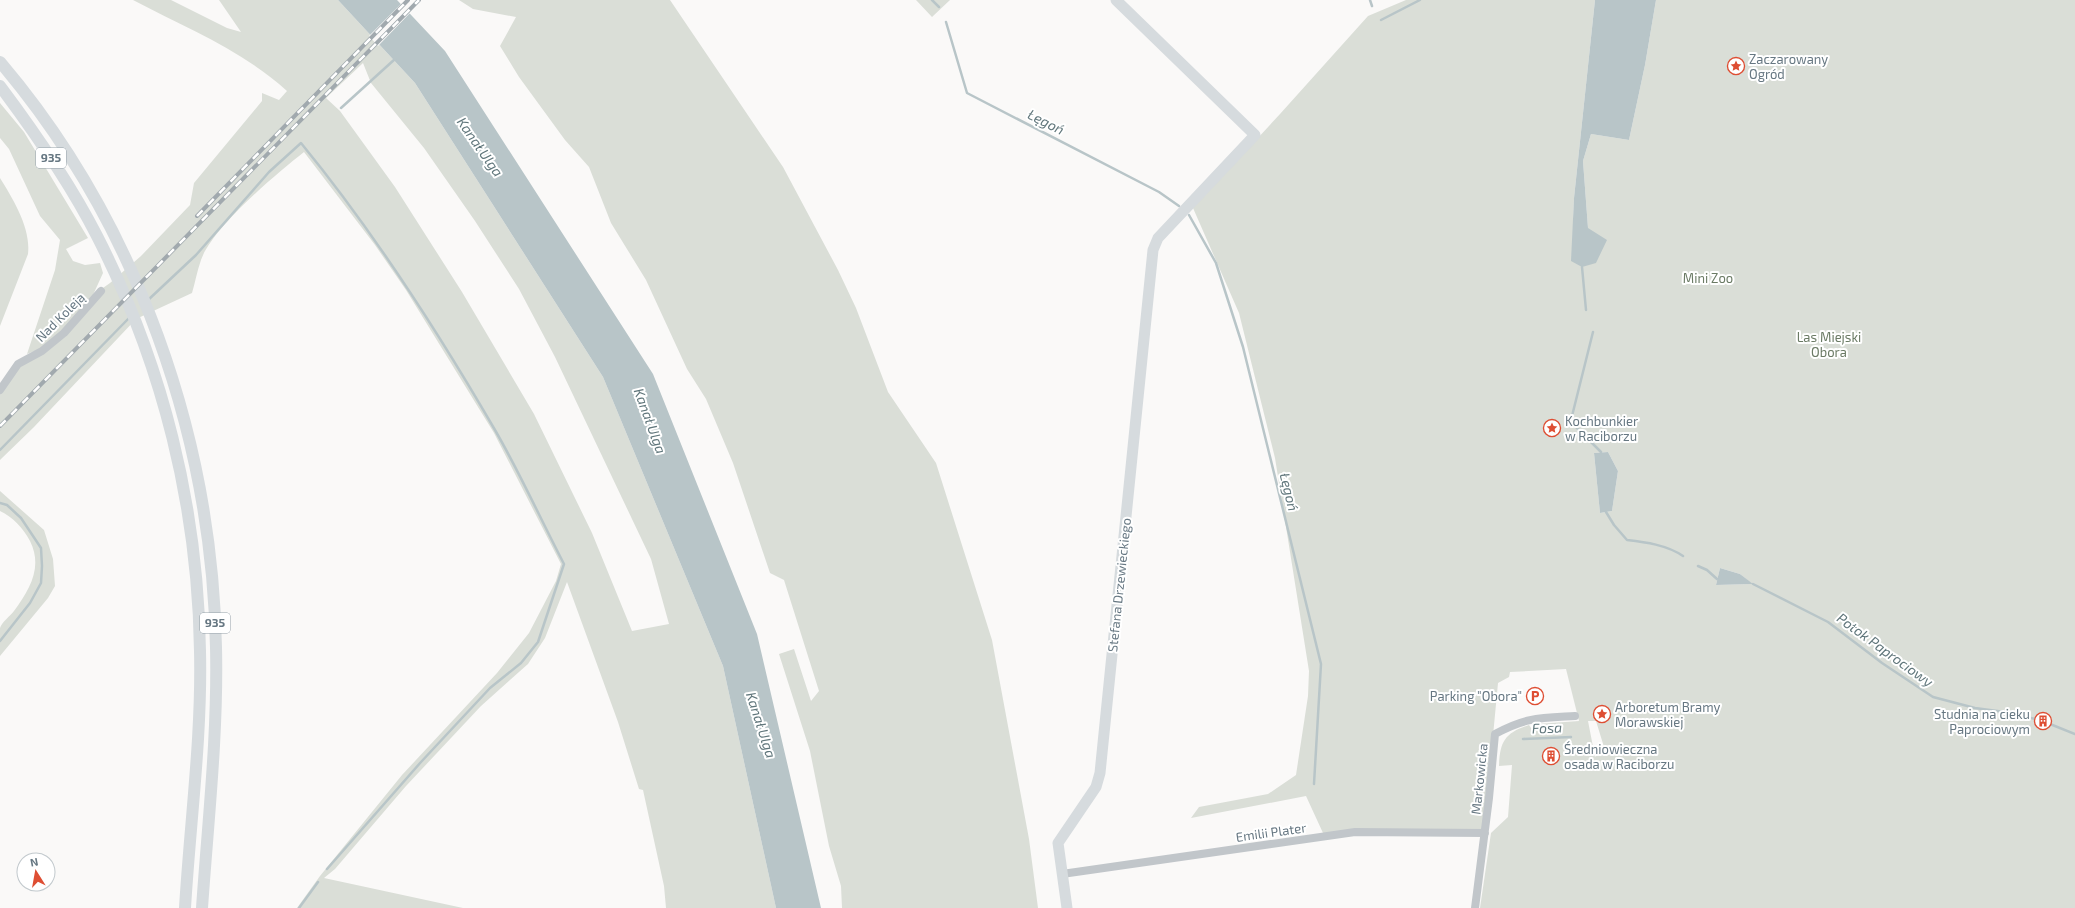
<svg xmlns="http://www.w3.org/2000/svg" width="2075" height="908" font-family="'Exo 2',sans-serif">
	<rect width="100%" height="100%" fill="#faf9f8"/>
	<!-- green -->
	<path fill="#daded7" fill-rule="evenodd" d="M133,0H171L227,28L241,32L219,0H338L415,83L603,377L723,666L776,908H666L664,886L643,790L639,789L618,722L567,582L545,638L528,664L481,706L406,786L335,869L324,878L463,908H297L320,876L402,775L497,673L529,633L556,581L561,564L494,433L406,290L375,245L304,152C276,174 213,227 201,260C197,271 195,283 192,293L136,319L34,427L0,460V385L40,349L27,354L55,270L60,240L40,216L9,149L0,138V103L24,132L88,238L66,249L73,261L85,265L100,263L103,273L93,295L110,283L141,256L190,205L194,183L262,101V93L279,100L287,91C242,50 186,28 133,0ZM363,63L371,83L424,148L475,221L519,289L555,357L651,559L669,624L632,631L592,533L534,414L462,292L395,187L340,111L326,98Z
		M459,0H670L783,167L838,270L856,308L888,392L936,463L992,640L1029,839L1038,908H842L841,886L829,846L810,751L779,654L794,649L811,701L819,691L784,580L770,573L733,463L706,399L687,369L646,280L611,223L589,167L565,140L519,77L500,46L516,17L473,9Z
		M916,0H950L932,17Z
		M1406,0H1595L1574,198L1573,224L1588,228L1583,161L1591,134L1629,140L1645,65L1656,0H2075V908H1480L1491,833L1508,817L1512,765L1499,766C1500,741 1505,733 1529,725L1531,728L1537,727V724L1579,721L1566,669L1510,672L1509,677L1498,683L1484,831L1323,833L1306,796L1191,818L1199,807L1268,794L1296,775L1308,696L1309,671L1275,458L1239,313L1193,208L1280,114L1368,16ZM1608,452L1618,471L1612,511L1600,513L1594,453ZM1720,568L1740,574L1752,584L1716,585ZM1588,721H1596L1604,747L1595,757Z
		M0,178C13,199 31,228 28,254L0,326Z
		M0,491L44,530L53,559L55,586L48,598L0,656C0,648 0,635 0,628C2,622 10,616 14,611C30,589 43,567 30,541C23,528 13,517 0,511Z"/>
	<!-- water -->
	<path fill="#b8c5c8" d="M338,0H397L445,51L653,374L757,634L821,908H776L723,666L603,377L415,83Z
		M1595,0H1656L1645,65L1629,140L1591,134L1583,161L1588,228L1607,240L1596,263L1582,267L1571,261L1574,198Z
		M1608,452L1618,471L1612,511L1600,513L1594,453Z
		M1720,568L1740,574L1753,584L1716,585Z"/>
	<!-- pier -->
	<path fill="#faf9f8" d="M402,3L411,12L378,46L369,36Z"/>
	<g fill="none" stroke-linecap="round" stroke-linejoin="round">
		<!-- stream -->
		<path stroke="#b8c5c8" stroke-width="2.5" d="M932,0L939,7
			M1370,0L1372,6
			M1381,20L1420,0
			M946,22L967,93L1159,192L1179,206
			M341,108L395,59
			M1189,215L1216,263L1243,347L1321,664L1314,784
			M1582,267L1586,310
			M147,301L196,255L269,172L301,143C374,232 437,330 495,430C520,473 541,520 564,564L538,642L521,663L490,688L421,762L327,869
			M1570,424L1593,332
			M1575,426L1601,452
			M0,450L130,317
			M0,503L7,505L21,518L41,548L42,566L41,583L30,603L0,641
			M1606,512L1614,525L1627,540C1645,542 1667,545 1683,556
			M1698,566L1707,570L1717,579
			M1753,584L1828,622L1882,663L1933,697L1975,708L2012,713L2035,719
			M2050,724L2075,734
			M1523,739L1571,737
			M299,908L318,882"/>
		<!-- street -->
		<path stroke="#c1c6ca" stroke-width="8" d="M0,390L18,364L42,351L64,333L101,291
			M1062,874L1355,832L1485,833
			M1475,908L1489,798L1495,734C1526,717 1540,718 1575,716"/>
		<!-- secondary -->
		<path stroke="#d6dbde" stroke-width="11" d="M1067,908L1058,843L1096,787L1100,773L1153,250L1158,238L1255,135L1116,0"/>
		<!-- primary -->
		<path stroke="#d6dbde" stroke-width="12" d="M0,62C137,223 212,437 216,647C218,734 208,821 202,908
			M0,86C36,134 70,183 97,236C163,365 198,507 200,651C202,737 190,823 185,908"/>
		<!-- rail casing -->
		<g stroke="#a1a9ae" stroke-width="4">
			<path id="rail" d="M197,216L408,0
				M0,426L419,0"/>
		</g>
		<!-- rail -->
		<use href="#rail" stroke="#fff" stroke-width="2.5" stroke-dasharray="8" stroke-linecap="butt"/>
	</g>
	<!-- icons -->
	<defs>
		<g id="sight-ring" transform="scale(0.9)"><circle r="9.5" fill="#fff" stroke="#de4e33" stroke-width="1.5"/><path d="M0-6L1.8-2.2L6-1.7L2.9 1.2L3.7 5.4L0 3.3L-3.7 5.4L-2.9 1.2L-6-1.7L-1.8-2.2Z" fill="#de4e33"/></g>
		<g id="parking-ring" transform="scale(0.9)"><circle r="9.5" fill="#fff" stroke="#de4e33" stroke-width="1.5"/><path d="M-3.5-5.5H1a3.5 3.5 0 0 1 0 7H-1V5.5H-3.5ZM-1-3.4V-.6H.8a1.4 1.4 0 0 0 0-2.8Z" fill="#de4e33"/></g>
		<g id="building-ring" transform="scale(0.9)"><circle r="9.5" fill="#fff" stroke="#de4e33" stroke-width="1.5"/><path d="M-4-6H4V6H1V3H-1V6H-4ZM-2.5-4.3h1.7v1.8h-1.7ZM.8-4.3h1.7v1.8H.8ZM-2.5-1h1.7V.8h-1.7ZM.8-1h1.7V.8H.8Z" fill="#de4e33"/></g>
	</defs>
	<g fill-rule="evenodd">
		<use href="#sight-ring" x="1736" y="66"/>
		<use href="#sight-ring" x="1552" y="428"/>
		<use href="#parking-ring" x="1535" y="696"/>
		<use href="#sight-ring" x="1602" y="714"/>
		<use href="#building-ring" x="2043" y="721"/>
		<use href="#building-ring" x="1551" y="756"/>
	</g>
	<g text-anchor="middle" stroke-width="4" stroke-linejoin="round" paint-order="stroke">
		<!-- shield labels -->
		<g fill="#fff" stroke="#94a0a8" stroke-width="1">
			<rect x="36" y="148" width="30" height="20" rx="3"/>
			<rect x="200" y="613" width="30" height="20" rx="3"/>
		</g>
		<g font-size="12" font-weight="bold" fill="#667782">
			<text x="51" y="162">935</text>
			<text x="215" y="627">935</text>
		</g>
		<!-- poi labels -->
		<g font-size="13" fill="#667782" stroke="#fff" text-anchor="start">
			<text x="1749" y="64">Zaczarowany<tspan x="1749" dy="15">Ogród</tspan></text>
			<text x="1565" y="426">Kochbunkier<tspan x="1565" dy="15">w Raciborzu</tspan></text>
			<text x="1522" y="701" text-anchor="end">Parking "Obora"</text>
			<text x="1615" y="712">Arboretum Bramy<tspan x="1615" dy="15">Morawskiej</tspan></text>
			<text x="2030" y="719" text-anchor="end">Studnia na cieku<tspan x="2030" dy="15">Paprociowym</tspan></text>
			<text x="1564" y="754">Średniowieczna<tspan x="1564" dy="15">osada w Raciborzu</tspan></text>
		</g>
		<!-- park labels -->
		<g font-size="13" fill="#6a7a64" stroke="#fff">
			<text x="1708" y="283">Mini Zoo</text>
			<text x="1829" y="342">Las Miejski<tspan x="1829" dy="15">Obora</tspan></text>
		</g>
		<!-- street labels -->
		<g font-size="13" fill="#667782" stroke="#fff">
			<text transform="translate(60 317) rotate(-45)" y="5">Nad Koleją</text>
			<text transform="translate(1119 585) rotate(-84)" y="5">Stefana Drzewieckiego</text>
			<text transform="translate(1479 779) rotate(-84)" y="5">Markowicka</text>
			<text transform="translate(1271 832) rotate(-8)" y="5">Emilii Plater</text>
		</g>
		<!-- water labels -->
		<g font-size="14" font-style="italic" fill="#60767b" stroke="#fff">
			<text transform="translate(1046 122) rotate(27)" y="5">Łęgoń</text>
			<text transform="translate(480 147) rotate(55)" y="5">Kanał Ulga</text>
			<text transform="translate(650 421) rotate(70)" y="5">Kanał Ulga</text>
			<text transform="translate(1289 492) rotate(76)" y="5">Łęgoń</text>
			<text transform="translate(1885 650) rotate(36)" y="5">Potok Paprociowy</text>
			<text transform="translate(761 725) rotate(72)" y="5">Kanał Ulga</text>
			<text transform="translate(1547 728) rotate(-2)" y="5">Fosa</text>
		</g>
	</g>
	<!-- north arrow -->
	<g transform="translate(36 872) rotate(349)"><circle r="19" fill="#ffffff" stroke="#c2c9cd"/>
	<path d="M0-3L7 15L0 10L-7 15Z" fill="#de4e33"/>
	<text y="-6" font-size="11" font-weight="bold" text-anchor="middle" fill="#667782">N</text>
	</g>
</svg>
